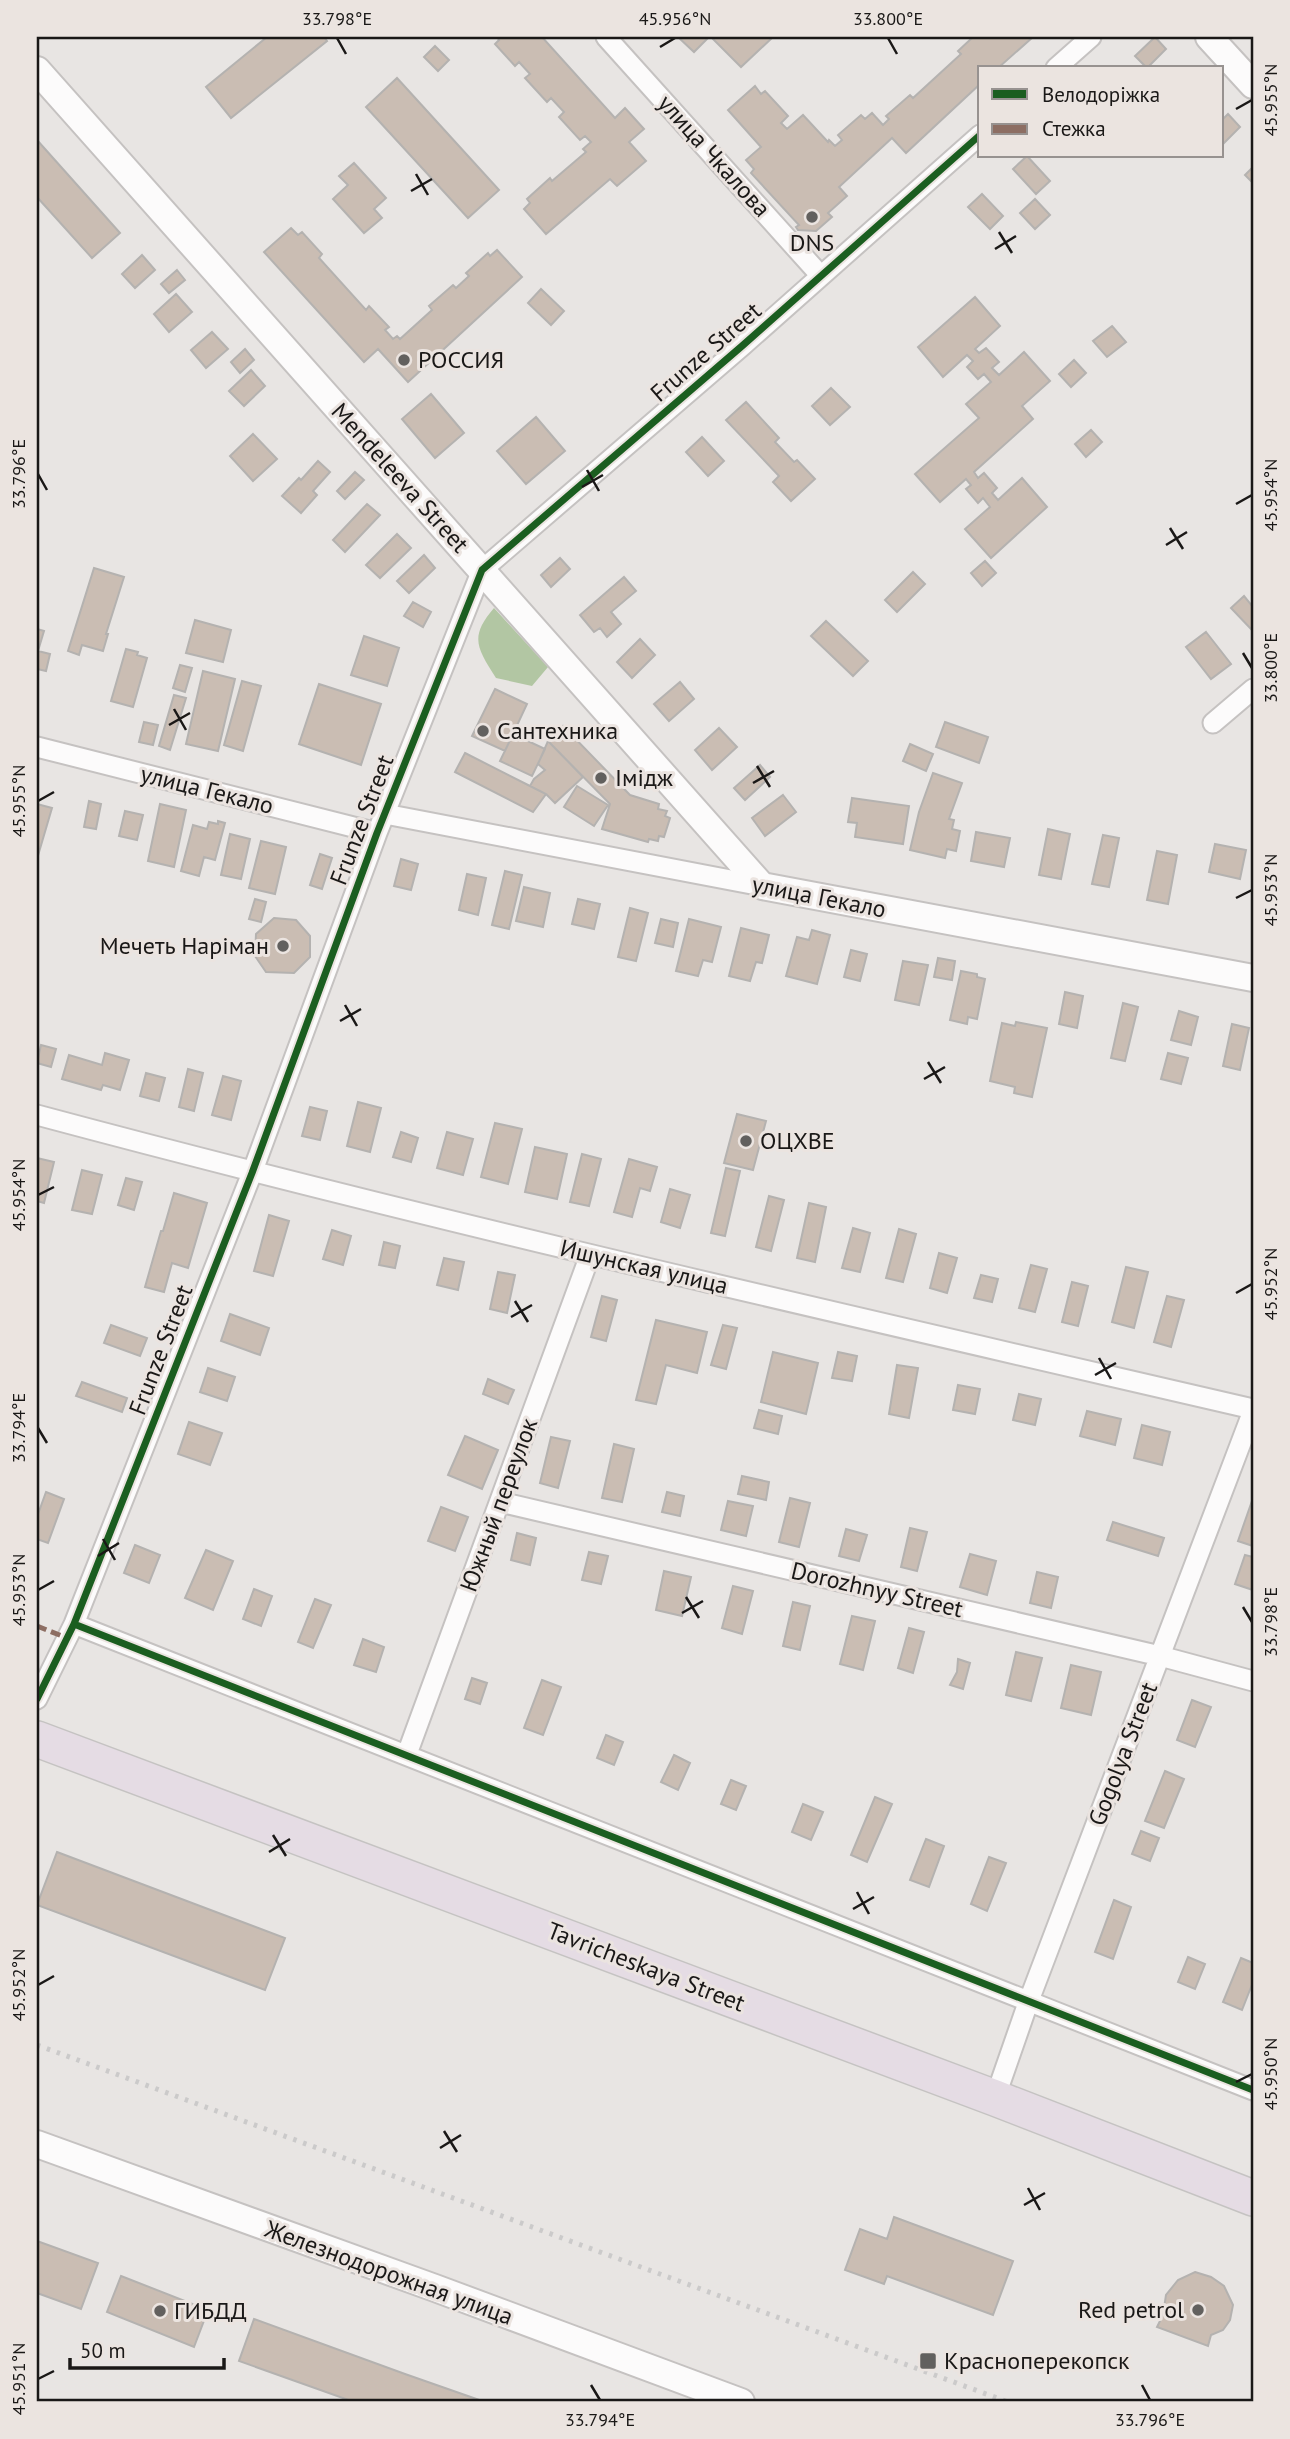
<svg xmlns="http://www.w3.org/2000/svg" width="1290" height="2439" font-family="'PT Sans',sans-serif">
	<rect width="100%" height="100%" fill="#e8e5e3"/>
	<!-- forest -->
	<path fill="#b2c6a3" d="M494,608L548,667L532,686L496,678C477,648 469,637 494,608Z"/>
	<!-- building -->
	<path fill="#cabdb3" stroke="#b4b2b0" stroke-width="2" d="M267,37H324L327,41L231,118L206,87Z
		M497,37H542L615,118L625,108L644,129L629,142L646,161L617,186L610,179L546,234L524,209L530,203L527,199L550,178L552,181L586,152L583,149L591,142L585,136L580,140L559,117L564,112L551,98L547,102L525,78L530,74L519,62L515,66L495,44L499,40Z
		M678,37H709L694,52Z
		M711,37H773L741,67Z
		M973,37H1033L998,68H980V84L906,153L892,138L839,187L847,196L828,213L832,217L816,231L798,230L796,227L799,225L751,173L754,169L746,160L761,147L728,110L755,86L761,94L765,91L788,116L781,123L787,129L803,115L828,142L829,140L835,146L842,140L838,135L861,115L865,119L872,113L883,125L889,119L886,116L910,95L913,98L961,54L958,51Z
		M1155,37L1166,49L1147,68L1135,56Z
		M435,46L449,60L438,71L424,57Z
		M397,78L499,190L468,218L366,107Z
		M1228,114L1240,127L1222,145V120Z
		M37,140L120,233L92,258L37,197Z
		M1027,156L1050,181L1036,194L1013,169Z
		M354,163L386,198L374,209L382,218L364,233L333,199L348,185L339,176Z
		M1253,167V183L1245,175Z
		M982,194L1003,216L990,229L968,207Z
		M1035,199L1050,215L1035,229L1020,213Z
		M291,228L298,235L302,232L322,254L319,258L366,310L369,306L389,327L385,330L393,339L397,336L400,339L432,310L429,306L453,285L456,288L469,276L466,273L488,253L490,256L497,250L522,277L408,382L378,349L364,362L264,252Z
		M142,255L155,270L135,288L122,274Z
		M177,270L185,280L169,293L161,284Z
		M541,289L564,311L551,325L528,303Z
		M176,294L192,312L169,332L154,314Z
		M975,297L1000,326L975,349L979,353L986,348L999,362L992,368L999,375L1024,352L1050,381L1022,406L1033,419L974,472L978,478L984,473L997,488L992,493L998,500L1022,478L1047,507L991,558L965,529L990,507L983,498L978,503L966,489L971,485L966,479L940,502L915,474L979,418L966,404L991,382L984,374L978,379L967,367L973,361L967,355L943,377L918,347Z
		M1112,326L1126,342L1107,357L1093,341Z
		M212,332L228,349L206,368L191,350Z
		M245,349L254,360L240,373L231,362Z
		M1074,360L1086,373L1071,387L1059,374Z
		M251,370L265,386L244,406L229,391Z
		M831,388L850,407L830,425L812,406Z
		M431,394L464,433L435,458L402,419Z
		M746,402L779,438L775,442L794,462L797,460L815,479L791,501L773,482L779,476L726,420Z
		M536,417L565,451L526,484L497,451Z
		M1091,430L1102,442L1086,457L1075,444Z
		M253,434L277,459L253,481L230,456Z
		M702,437L724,461L708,476L686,452Z
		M318,461L330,472L313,491L317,495L301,513L282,496L299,478L301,480Z
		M355,472L364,480L345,499L337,491Z
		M367,504L380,515L345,552L333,540Z
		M397,534L411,548L380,578L366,565Z
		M424,555L435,568L409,593L397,581Z
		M560,558L570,569L551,587L541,575Z
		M985,561L996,573L982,586L971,573Z
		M94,568L124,577L106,634H108L103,651L82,645L79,655L68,651Z
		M913,572L925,584L897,612L885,600Z
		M624,577L636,591L611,612L621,624L607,637L600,628L594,632L580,615Z
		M1244,596L1253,607V627L1251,629L1231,608Z
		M413,602L431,612L423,627L404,616Z
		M195,620L231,630L223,662L186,653Z
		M826,621L868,661L853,676L811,636Z
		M37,629L44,631L38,651L50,654L46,671L37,669Z
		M1206,632L1231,664L1211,679L1186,647Z
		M364,636L399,648L387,686L351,675Z
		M640,639L655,655L632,678L617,662Z
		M126,649L138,652L137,655L147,658L133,707L111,701Z
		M180,665L192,668L185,692L173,688Z
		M203,671L235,679L218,751L186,744Z
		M242,681L261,686L243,751L224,745Z
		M680,682L694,699L669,721L654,704Z
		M319,684L381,704L361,765L299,744Z
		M495,689L527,704L505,751L472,736Z
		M174,695L186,698L170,750L159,746Z
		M144,722L158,725L153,745L139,742Z
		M945,722L988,737L979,763L936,747Z
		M563,726L630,795L659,804L658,809L667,811L665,816L670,818L664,837L659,836L658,841L649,839L648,842L602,829L610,804L548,741Z
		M719,728L737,747L712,770L695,750Z
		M513,734L545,749L532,776L500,761Z
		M548,741L583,777L555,803L546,794L530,786L534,779L545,770L538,764Z
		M910,744L933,754L926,771L903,761Z
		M465,753L530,786L546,794L533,812L455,772Z
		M760,765L770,777L745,800L734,788Z
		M933,773L962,783L949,819L954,820L952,829L960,831L956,851L947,849L945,858L910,850L919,812Z
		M577,786L608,805L594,826L564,807Z
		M783,795L796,812L765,836L752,818Z
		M852,798L909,806L903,844L855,837L857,823L848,822Z
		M89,801L101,804L96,829L84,827Z
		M37,804L52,808L37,859Z
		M160,804L186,810L174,867L148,861Z
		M125,811L143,815L137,840L119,836Z
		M218,821L225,823L215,860L204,857L199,876L181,871L193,825L207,829L209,822L218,824Z
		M1048,829L1070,834L1061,879L1039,875Z
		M976,832L1010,838L1004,867L971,861Z
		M230,834L250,839L241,879L221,875Z
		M1103,835L1119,838L1109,887L1092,884Z
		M261,841L286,847L275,894L249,888Z
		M1215,844L1246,850L1240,879L1209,872Z
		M1157,851L1177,855L1168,904L1147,900Z
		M320,854L332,858L322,889L310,885Z
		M401,859L418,864L411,890L394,886Z
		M505,871L522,875L509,929L492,925Z
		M467,874L486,878L478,915L459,910Z
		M524,887L550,893L543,927L516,921Z
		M255,899L266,902L261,922L249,919Z
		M578,899L600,904L594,929L572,924Z
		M630,908L648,913L636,961L618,957Z
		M274,918L296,920L310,936V957L294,973L266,972L255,956L256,934Z
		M661,919L678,923L673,947L655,943Z
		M689,919L721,927L712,962L703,960L698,976L676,971Z
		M741,928L769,935L762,963L756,962L750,981L729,976Z
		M812,930L830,935L817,984L786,976L797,937L809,940Z
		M851,950L867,954L860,981L844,977Z
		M938,958L955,961L952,980L934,977Z
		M903,961L928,965L919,1005L895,1000Z
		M961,971L977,974V977L985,979L977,1019L968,1017L967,1024L950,1020Z
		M1065,992L1083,996L1077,1028L1059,1024Z
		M1123,1003L1138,1007L1125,1061L1111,1058Z
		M1179,1011L1198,1017L1191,1045L1171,1040Z
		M1016,1022L1047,1028L1032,1097L1014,1093L1015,1087L990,1081L1002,1023L1015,1026Z
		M1232,1024L1249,1028L1240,1070L1223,1066Z
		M41,1045L56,1049L51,1067L37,1063Z
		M105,1053L129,1060L120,1090L103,1085L101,1090L62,1079L69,1055L102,1065Z
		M1168,1053L1188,1058L1181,1084L1161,1079Z
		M188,1069L203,1073L194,1111L179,1107Z
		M146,1073L165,1078L159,1101L140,1096Z
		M223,1076L241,1081L231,1120L212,1115Z
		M358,1102L381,1108L370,1152L347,1146Z
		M310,1107L327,1111L320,1140L302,1136Z
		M737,1114L766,1121L753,1170L724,1163Z
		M495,1123L522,1129L508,1184L481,1177Z
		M401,1132L418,1138L411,1162L393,1157Z
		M447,1132L473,1139L463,1175L437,1168Z
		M535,1147L567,1154L557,1199L525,1192Z
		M582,1154L601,1159L589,1206L570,1202Z
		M37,1158L54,1162L44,1203L37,1201Z
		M629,1159L657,1167L650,1191L640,1188L632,1217L614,1212Z
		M726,1168L740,1171L725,1236L711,1233Z
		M82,1170L102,1175L92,1214L72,1210Z
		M126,1178L142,1182L134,1210L118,1205Z
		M670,1189L690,1195L680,1228L661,1222Z
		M174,1193L207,1203L188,1268L172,1263L164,1292L145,1287L161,1231H163Z
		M769,1196L784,1200L771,1251L756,1247Z
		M809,1203L826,1207L815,1262L797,1258Z
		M269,1215L289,1221L273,1276L254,1271Z
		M853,1228L870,1233L860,1272L842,1268Z
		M899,1229L916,1234L903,1282L886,1278Z
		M332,1230L351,1236L343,1265L323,1259Z
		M384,1242L400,1246L395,1268L379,1265Z
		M939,1253L957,1258L947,1293L930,1288Z
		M444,1258L464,1262L458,1290L437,1285Z
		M1031,1265L1047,1269L1035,1312L1019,1308Z
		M1126,1267L1148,1272L1134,1328L1112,1322Z
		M498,1272L515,1275L507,1313L490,1309Z
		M981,1275L998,1279L992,1302L974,1298Z
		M1072,1282L1088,1286L1078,1326L1062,1322Z
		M602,1296L617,1300L606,1341L591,1337Z
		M1167,1296L1184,1300L1171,1347L1154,1342Z
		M230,1314L269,1328L260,1355L221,1341Z
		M656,1320L707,1332L697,1373L666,1365L656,1404L636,1400Z
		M111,1325L147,1338L140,1356L104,1343Z
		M723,1325L737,1328L726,1369L711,1365Z
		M773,1352L818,1363L806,1414L761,1402Z
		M838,1352L857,1356L852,1381L832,1378Z
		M897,1365L918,1368L909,1418L889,1414Z
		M208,1368L235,1377L227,1401L200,1392Z
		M488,1379L514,1390L508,1404L483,1394Z
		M82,1382L127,1398L122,1412L76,1396Z
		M958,1385L980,1389L975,1414L953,1410Z
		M1019,1394L1041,1399L1035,1425L1013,1420Z
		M759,1410L782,1416L778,1434L754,1428Z
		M1087,1411L1121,1419L1115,1445L1080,1436Z
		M189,1422L222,1433L210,1465L178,1454Z
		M1142,1425L1170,1432L1162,1465L1134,1458Z
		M465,1436L498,1450L482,1489L448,1475Z
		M551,1437L570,1441L558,1488L540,1483Z
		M614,1444L634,1449L622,1502L602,1498Z
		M742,1476L769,1482L766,1500L738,1494Z
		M46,1492L64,1499L48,1543L37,1539V1517Z
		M667,1492L684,1496L680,1516L662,1512Z
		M790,1498L810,1503L799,1547L779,1542Z
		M1253,1498V1546L1238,1541Z
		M728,1501L753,1506L746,1536L721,1530Z
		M441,1507L468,1517L455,1551L428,1541Z
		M1113,1522L1164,1538L1158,1556L1107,1540Z
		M910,1528L927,1532L917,1571L901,1567Z
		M846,1529L867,1535L859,1561L839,1556Z
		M517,1533L536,1538L530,1565L511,1560Z
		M135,1545L160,1555L149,1583L124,1573Z
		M206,1550L233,1561L213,1610L185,1598Z
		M589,1552L608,1556L601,1584L582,1580Z
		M970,1554L996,1561L987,1595L960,1587Z
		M1245,1555L1253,1557V1590L1235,1584Z
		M664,1571L691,1577L682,1616L656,1610Z
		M1037,1572L1058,1577L1051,1608L1030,1603Z
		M733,1586L753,1591L742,1634L722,1628Z
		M254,1589L272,1596L261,1626L243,1619Z
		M315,1599L331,1605L313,1648L298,1642Z
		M793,1602L810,1606L800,1650L783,1646Z
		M852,1616L875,1621L863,1670L840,1664Z
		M909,1628L924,1632L913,1673L898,1668Z
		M363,1639L384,1647L376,1672L354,1665Z
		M1016,1652L1042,1658L1031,1701L1006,1695Z
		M958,1659L970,1663L963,1689L950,1685L957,1672Z
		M1071,1665L1101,1672L1091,1715L1061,1708Z
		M472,1678L487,1683L480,1704L465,1699Z
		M542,1680L561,1687L543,1735L524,1728Z
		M1192,1700L1211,1707L1195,1747L1177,1740Z
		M606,1735L623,1742L614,1765L597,1758Z
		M674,1755L690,1763L678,1790L661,1782Z
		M1165,1771L1184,1779L1164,1828L1145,1821Z
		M731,1780L746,1786L736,1810L721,1804Z
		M875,1797L892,1804L867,1862L851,1855Z
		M803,1804L823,1812L811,1840L792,1832Z
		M1141,1831L1159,1838L1150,1861L1132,1854Z
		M926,1839L944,1846L929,1887L910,1880Z
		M57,1852L285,1938L265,1990L37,1905Z
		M989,1857L1006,1863L987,1911L971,1904Z
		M1114,1900L1131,1907L1113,1959L1095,1952Z
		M1188,1957L1205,1964L1195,1989L1178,1982Z
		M1241,1958L1253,1963V1982L1242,2010L1223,2002Z
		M894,2217L1013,2261L993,2315L887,2276L884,2284L845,2270L860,2229L887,2239Z
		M37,2241L98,2263L81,2309L37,2293Z
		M1195,2272L1211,2277L1224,2286L1233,2305L1230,2320L1223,2330L1211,2335L1208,2346L1157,2327L1163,2315L1166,2295L1178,2280Z
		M121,2276L208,2310L194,2347L107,2312Z
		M254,2319L405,2374L485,2402H354L239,2361Z"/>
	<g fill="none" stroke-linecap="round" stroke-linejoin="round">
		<!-- street casing -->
		<g stroke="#c5c2c1" stroke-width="23">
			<path id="street" d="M606,37L821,276
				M1056,68L1091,37
				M1213,723L1253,689
				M37,747L377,833
				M385,814L762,886
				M37,1115C440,1223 847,1315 1253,1409
				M500,1502L1160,1656L1253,1681
				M74,1624C468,1778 859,1938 1253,2090
				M37,1699L74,1624L252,1173L377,833L482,570L742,346L980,135
				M407,1754L590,1255
				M995,2098L1028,2003L1253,1411"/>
		</g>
		<!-- secondary casing -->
		<g stroke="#c5c2c1" stroke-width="30">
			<path id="secondary" d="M1209,37L1253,85
				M37,70L762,886L1253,978
				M37,2144L435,2288L741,2402"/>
		</g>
		<!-- highway casing -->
		<g stroke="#c5c3c2" stroke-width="38">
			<path id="highway" d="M37,1739L995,2098L1253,2198"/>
		</g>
		<!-- street -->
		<use href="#street" stroke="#fcfbfb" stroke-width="19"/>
		<!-- secondary -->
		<use href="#secondary" stroke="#fcfbfb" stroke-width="26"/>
		<!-- highway -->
		<use href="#highway" stroke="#e5dce4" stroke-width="35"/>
		<!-- rail -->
		<path stroke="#cbcaca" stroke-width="5" stroke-dasharray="3.5 7" stroke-linecap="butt" d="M37,2045L1008,2402"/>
		<!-- quiet -->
		<path stroke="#8d6e63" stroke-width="5" stroke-dasharray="10 5" stroke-linecap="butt" d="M37,1626L67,1638"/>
		<!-- cycleway casing -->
		<g stroke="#ebe4e0" stroke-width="11">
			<path id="cycleway" d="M74,1624C468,1778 859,1938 1253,2090
				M37,1699L74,1624L252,1173L377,833L482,570L742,346L980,135"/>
		</g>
		<!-- cycleway -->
		<use href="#cycleway" stroke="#1b5e20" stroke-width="7"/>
	</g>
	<!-- ticks -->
	<path fill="none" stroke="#1a1817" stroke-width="2.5" d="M337,38L346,54M888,38L897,54M660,47L675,38M1236,109L1252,100M416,174L428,195M411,191L432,179M999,232L1012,253M995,249L1016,236M587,470L599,491M38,474L47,490M582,487L603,475M1236,504L1252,495M1170,528L1183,549M1166,545L1187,532M1243,653L1252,668M174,709L186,730M169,725L190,713M757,766L770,787M753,783L774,771M38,801L54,792M1236,898L1252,890M345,1005L357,1026M340,1021L361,1009M928,1062L941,1083M924,1079L945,1067M38,1195L54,1187M1236,1293L1252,1284M515,1301L528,1322M511,1317L532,1305M1099,1358L1111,1379M1095,1375L1116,1363M38,1428L47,1443M103,1539L115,1560M98,1556L119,1543M38,1590L54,1581M686,1597L699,1618M1243,1607L1252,1622M682,1613L703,1601M273,1835L286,1856M269,1852L290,1839M857,1892L869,1914M853,1909L874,1897M38,1985L54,1976M1236,2082L1252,2074M444,2131L457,2152M440,2148L461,2135M1028,2188L1040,2210M1024,2205L1045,2193M38,2379L54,2371M591,2385L600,2400M1142,2385L1150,2400"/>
	<!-- markers -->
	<g fill="#62605e" stroke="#ebe4e0" stroke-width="2.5">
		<circle cx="812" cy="217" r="7"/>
		<circle cx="404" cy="360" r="7"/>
		<circle cx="483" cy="731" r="7"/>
		<circle cx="601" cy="778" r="7"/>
		<circle cx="283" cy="946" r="7"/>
		<circle cx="746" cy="1141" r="7"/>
		<circle cx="1198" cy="2310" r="7"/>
		<circle cx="160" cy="2311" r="7"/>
		<rect x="919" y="2352" width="18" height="18" rx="3.5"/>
	</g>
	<g text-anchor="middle" stroke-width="6" stroke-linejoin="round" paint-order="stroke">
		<!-- street labels -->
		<g font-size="24" fill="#1a1817" stroke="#ebe4e0">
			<text transform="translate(714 156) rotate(48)" y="8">улица Чкалова</text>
			<text transform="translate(706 352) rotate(-41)" y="8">Frunze Street</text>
			<text transform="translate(400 478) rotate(48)" y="8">Mendeleeva Street</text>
			<text transform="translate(207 790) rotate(14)" y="8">улица Гекало</text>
			<text transform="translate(362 820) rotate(-69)" y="8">Frunze Street</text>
			<text transform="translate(819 897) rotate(11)" y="8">улица Гекало</text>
			<text transform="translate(644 1267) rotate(13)" y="8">Ишунская улица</text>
			<text transform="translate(161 1350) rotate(-69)" y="8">Frunze Street</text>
			<text transform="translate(499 1505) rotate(-70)" y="8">Южный переулок</text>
			<text transform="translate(877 1590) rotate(13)" y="8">Dorozhnyy Street</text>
			<text transform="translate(1123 1754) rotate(-69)" y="8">Gogolya Street</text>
			<text transform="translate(646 1967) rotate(21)" y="8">Tavricheskaya Street</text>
			<text transform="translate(389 2273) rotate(20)" y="8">Железнодорожная улица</text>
		</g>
		<!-- poi labels -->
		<g font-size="24" fill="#1a1817" stroke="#ebe4e0" text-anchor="start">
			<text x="812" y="251" text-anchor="middle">DNS</text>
			<text x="418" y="368">РОССИЯ</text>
			<text x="497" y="739">Сантехника</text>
			<text x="615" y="786">Імідж</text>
			<text x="269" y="954" text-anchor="end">Мечеть Наріман</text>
			<text x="760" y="1149">ОЦХВЕ</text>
			<text x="1184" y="2318" text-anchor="end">Red petrol</text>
			<text x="174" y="2319">ГИБДД</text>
			<text x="944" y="2369">Красноперекопск</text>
		</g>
	</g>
	<!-- border -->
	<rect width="1290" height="2439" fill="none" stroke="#ebe4e0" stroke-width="77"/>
	<!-- legend -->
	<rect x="978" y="66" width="245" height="91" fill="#ebe4e0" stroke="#979290" stroke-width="2"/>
	<rect x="992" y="89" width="35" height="10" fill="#1b5e20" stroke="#979290" stroke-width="2"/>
	<text x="1042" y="102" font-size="21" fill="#1a1817">Велодоріжка</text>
	<rect x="992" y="124" width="35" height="10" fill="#8d6e63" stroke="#979290" stroke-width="2"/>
	<text x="1042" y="136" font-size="21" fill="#1a1817">Стежка</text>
	<!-- scale -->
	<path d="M70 2358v10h154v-10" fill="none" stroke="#1a1817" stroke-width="3.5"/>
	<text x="80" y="2358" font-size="21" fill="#1a1817" stroke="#ebe4e0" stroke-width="5" paint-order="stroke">50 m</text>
	<rect x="38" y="38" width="1214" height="2362" fill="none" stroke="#1a1817" stroke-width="2.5"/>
	<g font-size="18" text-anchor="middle" fill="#1a1817">
		<text x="337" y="25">33.798°E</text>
		<text x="675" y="25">45.956°N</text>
		<text x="888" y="25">33.800°E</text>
		<text transform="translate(1271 100) rotate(-90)" y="6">45.955°N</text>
		<text transform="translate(19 474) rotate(-90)" y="6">33.796°E</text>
		<text transform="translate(1271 495) rotate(-90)" y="6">45.954°N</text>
		<text transform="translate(1271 668) rotate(-90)" y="6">33.800°E</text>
		<text transform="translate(19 801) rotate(-90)" y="6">45.955°N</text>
		<text transform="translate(1271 890) rotate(-90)" y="6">45.953°N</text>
		<text transform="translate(19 1195) rotate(-90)" y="6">45.954°N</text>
		<text transform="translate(1271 1284) rotate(-90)" y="6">45.952°N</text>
		<text transform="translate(19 1428) rotate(-90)" y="6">33.794°E</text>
		<text transform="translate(19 1590) rotate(-90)" y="6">45.953°N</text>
		<text transform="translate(1271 1622) rotate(-90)" y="6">33.798°E</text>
		<text transform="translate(19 1985) rotate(-90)" y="6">45.952°N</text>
		<text transform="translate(1271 2074) rotate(-90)" y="6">45.950°N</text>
		<text transform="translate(19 2379) rotate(-90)" y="6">45.951°N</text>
		<text x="600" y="2426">33.794°E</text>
		<text x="1150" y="2426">33.796°E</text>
	</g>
</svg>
